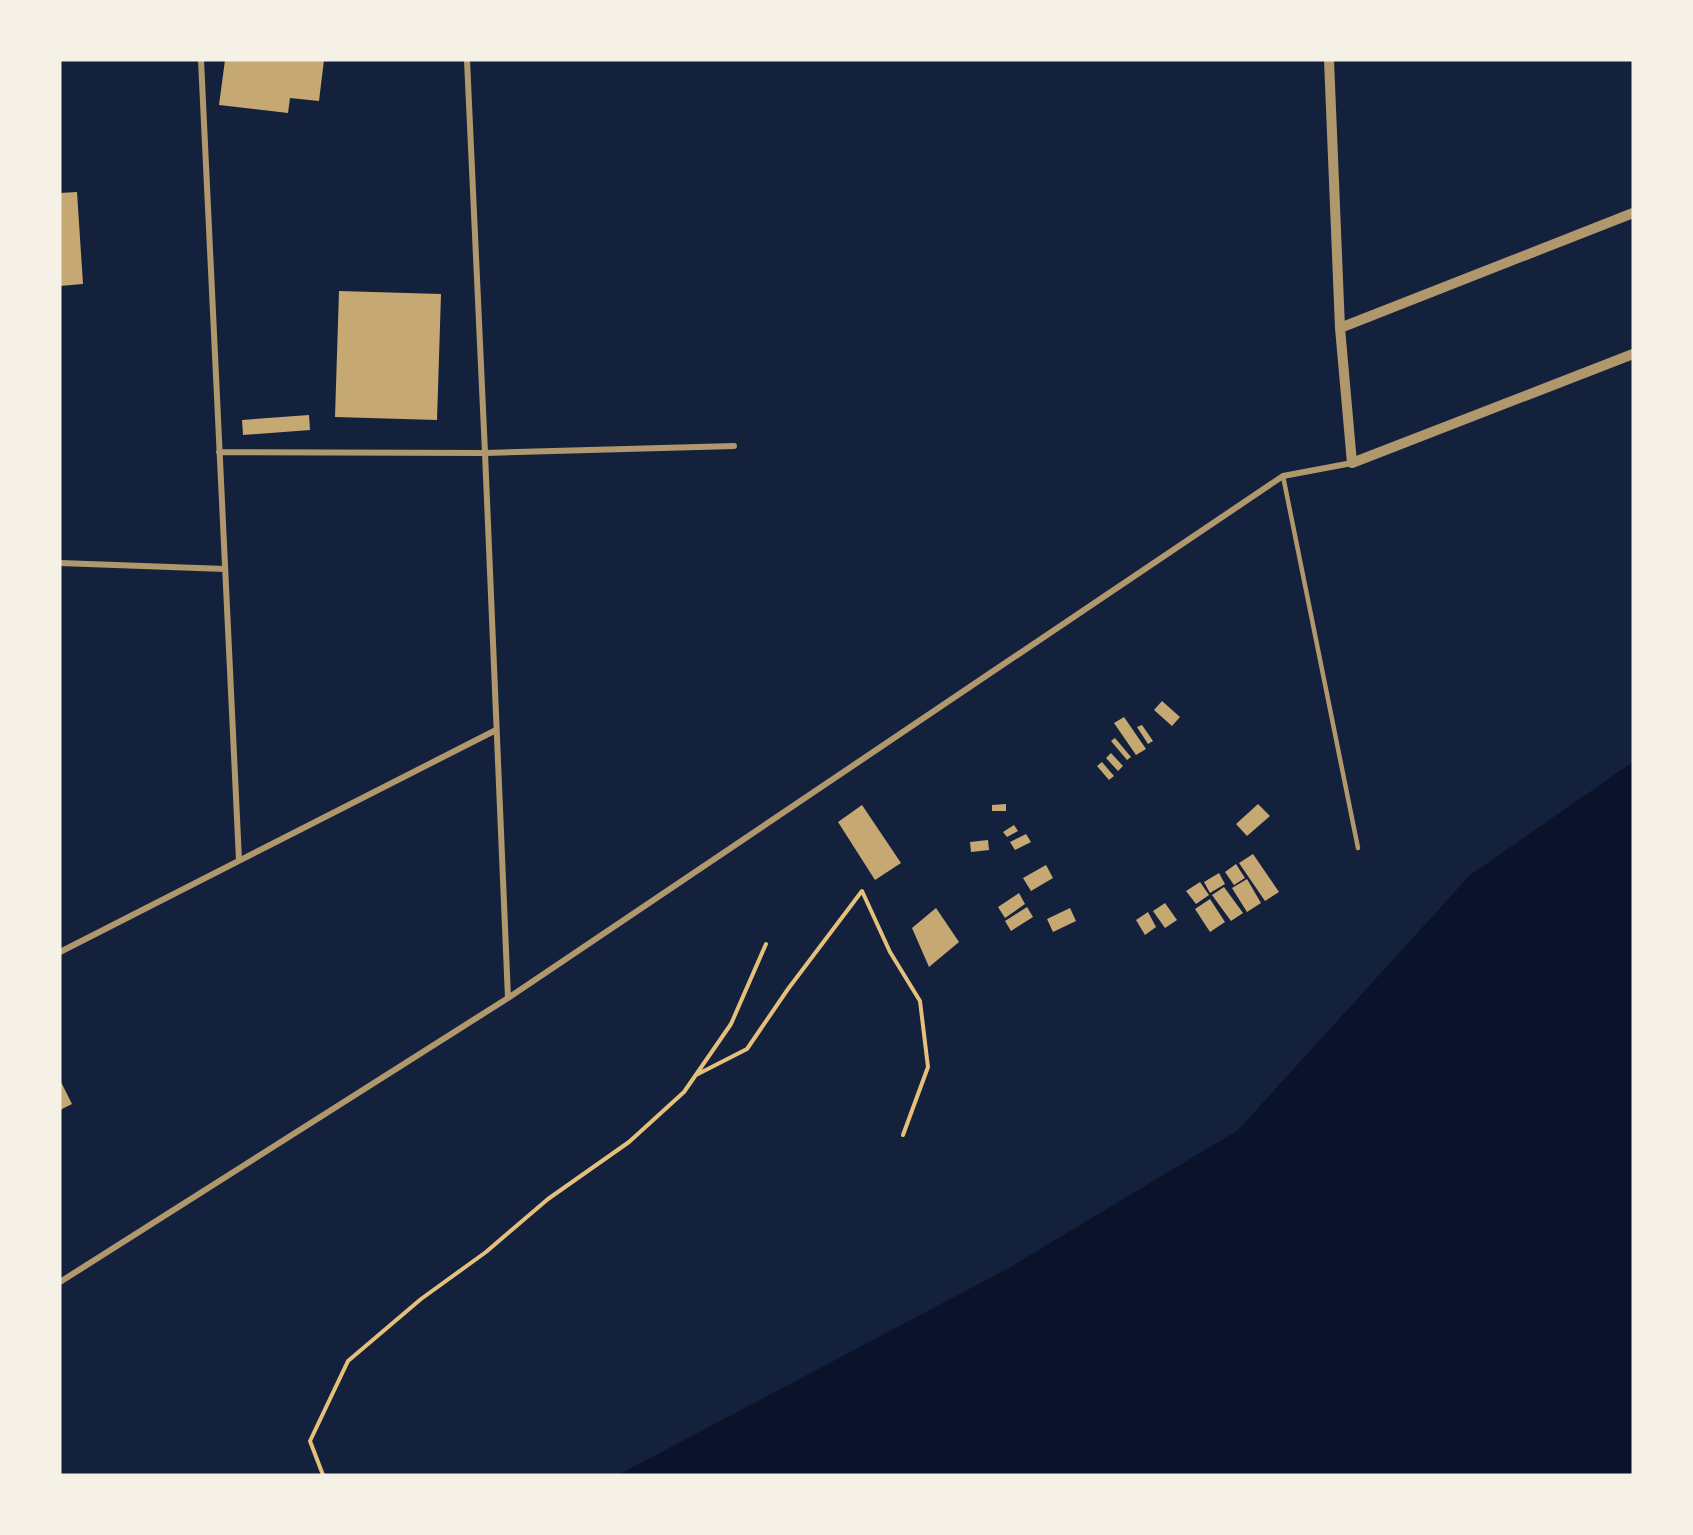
<svg xmlns="http://www.w3.org/2000/svg" width="1693" height="1535" font-family="Cabin,sans-serif">
	<rect width="100%" height="100%" fill="#14213d"/>
	<!-- water -->
	<path fill="#0b132b" d="M1633,762V1475H618L1007,1269L1238,1130L1470,875Z"/>
	<!-- building -->
	<path fill="#c6a872" d="M225,60H324L319,101L290,98L288,113L219,105Z
		M77,192L83,284L60,286V193Z
		M339,291L441,294L437,420L335,417Z
		M309,415L310,430L243,435L242,420Z
		M1162,701L1180,717L1172,726L1154,710Z
		M1124,717L1146,749L1136,755L1114,723Z
		M1142,725L1153,741L1148,744L1137,727Z
		M1115,738L1131,757L1127,760L1111,741Z
		M1111,753L1123,766L1118,771L1106,758Z
		M1102,762L1114,776L1109,780L1097,766Z
		M1006,804V811H992V805Z
		M1258,804L1270,816L1247,836L1236,824Z
		M862,805L901,863L875,880L838,822Z
		M1014,825L1018,831L1007,837L1003,832Z
		M1026,834L1031,842L1015,850L1010,842Z
		M988,840L989,850L971,852L970,842Z
		M1253,854L1279,892L1265,901L1239,863Z
		M1236,864L1245,878L1234,885L1225,872Z
		M1046,865L1053,878L1031,891L1023,878Z
		M1219,873L1225,884L1210,893L1204,882Z
		M1247,879L1261,903L1247,912L1232,888Z
		M1200,882L1209,895L1196,904L1186,891Z
		M1224,887L1243,913L1231,921L1212,895Z
		M1019,893L1025,904L1005,918L998,907Z
		M1210,899L1225,922L1210,932L1195,909Z
		M1165,903L1177,920L1165,928L1153,911Z
		M1027,907L1033,917L1011,931L1005,921Z
		M936,908L959,942L929,967L912,928Z
		M1070,908L1076,921L1053,932L1047,919Z
		M1148,912L1156,927L1145,935L1136,920Z
		M60,1080L72,1104L60,1110Z"/>
	<g fill="none" stroke-linecap="round" stroke-linejoin="round">
		<!-- path -->
		<path stroke="#e5c07b" stroke-width="4" d="M696,1075L747,1049L788,989L862,891L890,952L920,1001L928,1067L903,1135
			M323,1475L310,1441L348,1361L421,1299L486,1252L548,1199L629,1142L684,1092L731,1024L766,944"/>
		<!-- service -->
		<path stroke="#b1986c" stroke-width="4.5" d="M1283,476L1358,848"/>
		<!-- minor -->
		<path stroke="#b1986c" stroke-width="6" d="M201,60L239,860
			M467,60L485,453L508,998
			M219,452L485,453L734,446
			M60,563L225,569
			M60,952L496,730
			M60,1282L508,998L1283,476L1352,463"/>
		<!-- tertiary -->
		<path stroke="#b1986c" stroke-width="10" d="M1329,60L1340,328L1352,463L1633,354
			M1340,328L1633,213"/>
	</g>
	<!-- border -->
	<rect width="1693" height="1535" fill="none" stroke="#f6f1e7" stroke-width="123"/>
</svg>
